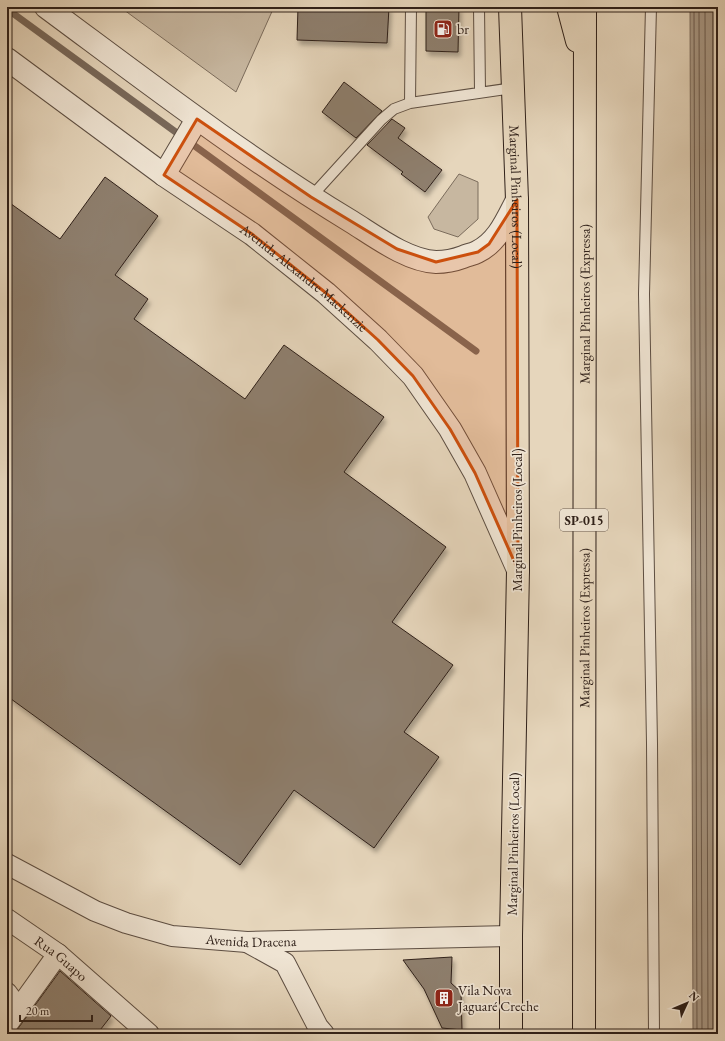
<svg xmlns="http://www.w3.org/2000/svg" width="725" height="1041" font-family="'EB Garamond',serif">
	<defs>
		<filter id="shadow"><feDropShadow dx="2.5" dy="4.5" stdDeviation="2" flood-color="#0004"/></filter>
	</defs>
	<rect width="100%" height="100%" fill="#e6d6bc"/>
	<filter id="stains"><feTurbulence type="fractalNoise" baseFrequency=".005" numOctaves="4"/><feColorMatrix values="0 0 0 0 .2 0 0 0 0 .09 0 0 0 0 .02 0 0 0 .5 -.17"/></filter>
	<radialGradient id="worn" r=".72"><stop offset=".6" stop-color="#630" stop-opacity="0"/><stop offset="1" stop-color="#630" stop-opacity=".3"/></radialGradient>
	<!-- green -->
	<path fill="#c7b7a0" stroke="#7b6c5c" d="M120,7H274L236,92Z
		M459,174L478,182V219L458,237L434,229L428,217Z"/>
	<!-- water -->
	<path fill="#a89885" stroke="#78685a" d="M690,7H718V1034H693Z"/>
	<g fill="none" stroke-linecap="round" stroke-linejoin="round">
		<!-- shore -->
		<path stroke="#6c5c4f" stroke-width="1" d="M694,7L697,1034
			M699,7L702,1034
			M705,7L708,1034"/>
		<!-- stream -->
		<path stroke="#78685a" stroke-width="7" d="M7,9L476,351"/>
	</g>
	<!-- building -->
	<path fill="#8e7f6e" stroke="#2f2019" filter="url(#shadow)" d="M298,7H389L387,43L297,40Z
		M426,7H459L458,52L426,51Z
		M344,82L382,111L356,138L322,112Z
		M392,119L405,128L398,138L442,170L425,192L401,174L403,172L367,145Z
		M105,177L158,216L115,275L148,299L134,319L245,399L284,345L384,417L344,472L446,547L392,622L453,665L404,732L439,757L374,848L294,790L240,865L7,696V201L60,239Z
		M452,957L451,983L461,992L462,1030L442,1028L424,989L403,960Z
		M60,971L111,1016L97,1034H14Z"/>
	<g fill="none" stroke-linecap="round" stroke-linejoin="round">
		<!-- service casing -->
		<g stroke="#5d4e42" stroke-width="12">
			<path id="service" d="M479,7L480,92
				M651,7L644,294L652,743L654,1034
				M410,103L411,7
				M311,197L381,120L394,109L410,103L513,88"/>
		</g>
		<!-- minor casing -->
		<g stroke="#5d4e42" stroke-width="22">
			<g id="minor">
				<path id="s1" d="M7,864L95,911L126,923L172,936L247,942L511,936"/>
				<path id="s2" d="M7,919L58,954L149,1034"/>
				<path d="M247,942L285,963L318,1027L324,1034"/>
				<path d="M7,993L19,1009"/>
				<path d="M7,1025L58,954"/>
			</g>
		</g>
		<!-- tertiary casing -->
		<g stroke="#5d4e42" stroke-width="24">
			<g id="tertiary">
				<path d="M46,7C146,81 246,158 352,222C376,237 408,261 436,262C445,262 455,260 463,257C468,255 473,254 477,252C498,242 507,219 517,200"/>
				<path id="s3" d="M7,59L164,175L252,234L326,293L378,340L413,376L450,429L475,473L518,570"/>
				<path d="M164,175L197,119"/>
			</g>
		</g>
		<!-- trunk casing -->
		<g stroke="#2f2019" stroke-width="24">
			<g id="trunk">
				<path id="s4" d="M510,7L517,200L518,570L511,936V1034"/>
			</g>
		</g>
		<!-- motorway casing -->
		<g stroke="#2f2019" stroke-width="24">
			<g id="motorway">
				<path d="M568,7L577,41"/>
				<path id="s5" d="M584,1034L585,7"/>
			</g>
		</g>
		<!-- service -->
		<use href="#service" stroke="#efe4d3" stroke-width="10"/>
		<!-- minor -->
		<use href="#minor" stroke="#efe4d3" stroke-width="20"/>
		<!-- tertiary -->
		<use href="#tertiary" stroke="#efe4d3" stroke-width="22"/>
		<!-- trunk -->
		<use href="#trunk" stroke="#e6d6bc" stroke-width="22"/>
		<!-- motorway -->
		<use href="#motorway" stroke="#e6d6bc" stroke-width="22"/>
	</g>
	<!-- marked area -->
	<path fill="#cc500e" fill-opacity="0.2" stroke="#cc500e" stroke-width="3" stroke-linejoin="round" d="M197,119L311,197L397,249L436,262L478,252L489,244L517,200L518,570L475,473L450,429L413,376L378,340L326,293L252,234L164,175Z"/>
	<!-- icons -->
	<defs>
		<g id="fuel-square" transform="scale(1)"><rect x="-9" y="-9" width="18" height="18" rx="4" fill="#8f2418" stroke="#efe4d3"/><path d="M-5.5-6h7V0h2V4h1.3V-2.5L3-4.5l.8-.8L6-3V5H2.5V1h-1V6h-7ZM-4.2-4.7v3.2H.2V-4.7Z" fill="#fff"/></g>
		<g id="building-square" transform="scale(1)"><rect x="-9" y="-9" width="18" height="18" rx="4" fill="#8f2418" stroke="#efe4d3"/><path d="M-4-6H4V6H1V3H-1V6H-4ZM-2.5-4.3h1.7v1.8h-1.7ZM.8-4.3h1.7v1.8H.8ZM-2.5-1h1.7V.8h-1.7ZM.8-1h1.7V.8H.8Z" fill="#fff"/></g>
	</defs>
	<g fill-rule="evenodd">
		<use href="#fuel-square" x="443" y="29"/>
		<use href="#building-square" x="444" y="998"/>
	</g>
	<g text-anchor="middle" stroke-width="3.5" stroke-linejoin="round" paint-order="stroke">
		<!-- shield labels -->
		<rect fill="#efe4d3" stroke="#695b51" stroke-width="1" x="560" y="509" width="48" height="22" rx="3"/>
		<g font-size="13" font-weight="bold" fill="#2f2019">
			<text x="584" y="525">SP-015</text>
		</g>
		<!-- poi labels -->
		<g font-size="14" fill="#2f2019" stroke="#efe4d3" text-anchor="start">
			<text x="457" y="34">br</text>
			<text x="458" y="995">Vila Nova<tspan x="458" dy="16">Jaguaré Creche</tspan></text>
		</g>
		<!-- street labels -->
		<g font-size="14" fill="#2f2019" stroke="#efe4d3">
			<text dy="5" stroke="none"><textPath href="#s4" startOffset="190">Marginal Pinheiros (Local)</textPath></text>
			<text dy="5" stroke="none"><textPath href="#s3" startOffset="369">Avenida Alexandre Mackenzie</textPath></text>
			<text dy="5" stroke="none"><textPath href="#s5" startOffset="730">Marginal Pinheiros (Expressa)</textPath></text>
			<text transform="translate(517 520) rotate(-90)" y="5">Marginal Pinheiros (Local)</text>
			<text dy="5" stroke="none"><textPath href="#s5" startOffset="406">Marginal Pinheiros (Expressa)</textPath></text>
			<text transform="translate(513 844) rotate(-89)" y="5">Marginal Pinheiros (Local)</text>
			<text dy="5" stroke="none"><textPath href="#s1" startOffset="260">Avenida Dracena</textPath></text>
			<text dy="5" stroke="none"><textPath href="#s2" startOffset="67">Rua Guapo</textPath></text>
		</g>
	</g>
	<!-- margin -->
	<rect width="725" height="1041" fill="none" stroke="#e6d6bc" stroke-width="24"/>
	<rect x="8" y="8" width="709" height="1025" fill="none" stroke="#2f2019" stroke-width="2"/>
	<rect x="12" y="12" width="701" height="1017" fill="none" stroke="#2f2019"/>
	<!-- north arrow -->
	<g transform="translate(687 1003) rotate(46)" stroke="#efe4d3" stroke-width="3" paint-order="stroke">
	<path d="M0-3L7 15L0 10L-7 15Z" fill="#2f2019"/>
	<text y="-6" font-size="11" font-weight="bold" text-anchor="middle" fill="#2f2019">N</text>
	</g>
	<!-- scale -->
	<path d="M20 1015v6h72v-6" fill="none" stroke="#2f2019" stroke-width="2"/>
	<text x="26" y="1015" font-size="12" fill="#2f2019" stroke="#efe4d3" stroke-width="3" paint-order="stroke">20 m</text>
	<rect width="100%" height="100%" filter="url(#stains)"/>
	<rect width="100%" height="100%" fill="url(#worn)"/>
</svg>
